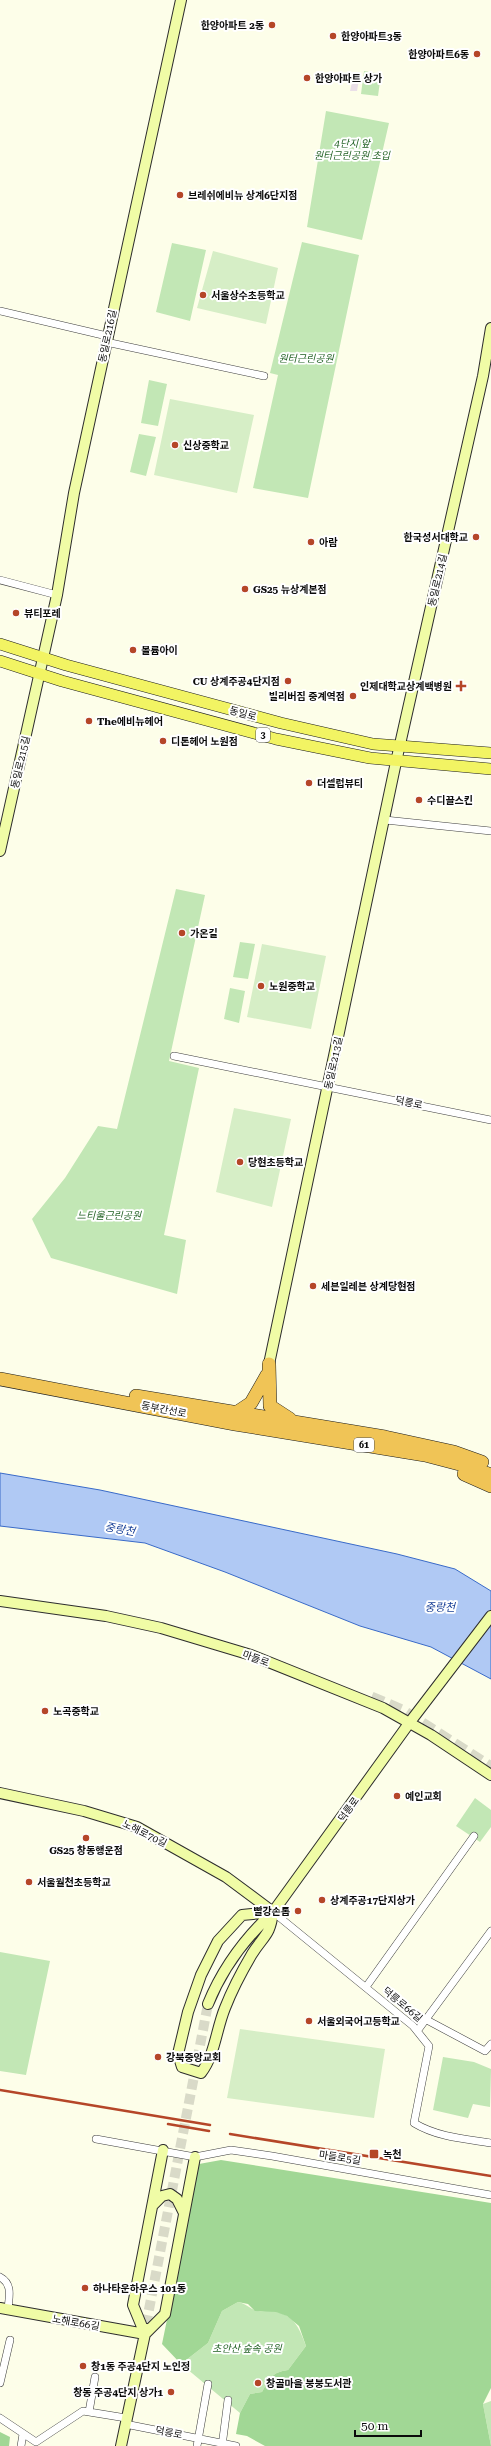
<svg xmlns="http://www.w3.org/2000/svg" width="491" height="2446" font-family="'Roboto Serif','Noto Sans KR',serif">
	<rect width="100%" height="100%" fill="#fdfee9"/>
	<!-- industrial -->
	<path fill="#eadfe8" d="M354,73L360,74L357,91H350Z"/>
	<!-- green -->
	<path fill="#c2e7b5" d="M364,71L381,74L378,96L361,94Z
		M326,111L389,123L362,240L307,227Z
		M302,242L359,255L308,498L253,488L278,375L270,373Z
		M172,243L206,250L190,321L156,312Z
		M149,380L167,384L158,426L141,423Z
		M139,434L156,437L146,476L130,472Z
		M176,889L205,895L169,1061L199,1068L164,1235L186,1240L177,1294L51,1258L32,1219L65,1178L98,1126L117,1129Z
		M240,942L255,944L248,979L233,977Z
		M230,988L245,991L239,1023L224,1019Z
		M475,1798L491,1810V1827L480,1842L456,1826Z
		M0,1952L50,1961L26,2075L0,2071Z
		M443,2057L474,2062L491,2069L490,2107L473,2104L468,2118L433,2110Z
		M238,2302C247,2304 251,2310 258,2311C264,2312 271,2310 277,2312C295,2316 300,2330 306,2346L288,2370C272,2372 269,2379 262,2392L250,2394L240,2413L181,2364L208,2343L222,2311Z
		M491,2401V2446L483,2404Z"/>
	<!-- forest -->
	<path fill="#a1d795" d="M221,2160L491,2203V2388L483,2404L491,2446H265L247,2436L236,2434L240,2413L250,2394L262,2392C269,2379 272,2372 288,2370L306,2346L299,2326L287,2316L276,2312L255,2311L248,2304L238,2302L222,2311L208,2343L181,2364L162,2344L199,2164Z
		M0,2432L10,2437L9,2446H0Z"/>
	<!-- pitch -->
	<path fill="#d6eec6" d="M213,251L278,268L266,324L197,308Z
		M170,399L254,415L237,493L154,475Z
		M262,944L326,956L311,1029L247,1017Z
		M234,1108L291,1119L272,1207L216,1192Z
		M240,2029L385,2049L374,2118L227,2098Z"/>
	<!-- water -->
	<path fill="#b0c9f4" stroke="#396ac8" d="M0,1473L100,1490L397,1554L455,1569L491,1591V1679L431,1647L360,1626L225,1572L145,1543L0,1526Z"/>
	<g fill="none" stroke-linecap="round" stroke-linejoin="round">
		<!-- secondary-tunnel -->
		<path stroke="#d9dac8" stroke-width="10" stroke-dasharray="10 5" stroke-linecap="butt" d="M146,2325L208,2004"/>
		<!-- highway-tunnel -->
		<path stroke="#d9dac8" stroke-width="13" stroke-dasharray="13 6" stroke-linecap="butt" d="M371,1698L402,1711L491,1768"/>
		<!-- street casing -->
		<g stroke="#3e3e3e" stroke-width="8">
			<path id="street" d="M0,311L107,336
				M106,342L264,376
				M0,580L57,595
				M385,820L491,831
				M174,1056L491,1120
				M273,1912L413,2026L429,2046L414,2123C437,2137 465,2139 491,2143
				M366,1987L474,1836
				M425,2019L485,2051L491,2044
				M418,2030L491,1931
				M96,2139L195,2157L231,2150L272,2156L491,2195
				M0,2277C13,2284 9,2297 8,2309
				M0,2383L10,2340
				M89,2412L95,2377
				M0,2418L36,2442L83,2411L126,2418
				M125,2424L236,2446
				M21,2446L23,2434
				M197,2446L208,2384
				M222,2446L228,2400"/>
		</g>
		<!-- secondary casing -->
		<g stroke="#2d2d2d" stroke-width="12">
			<path id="secondary" d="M0,851L57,595L74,493L181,0
				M269,1364L396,762L483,376L491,328
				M0,1601L106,1616L161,1628L251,1655L383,1708L431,1735L491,1775
				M0,1793L84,1811L137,1827L226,1877L273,1912
				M273,1912C270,1936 264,1935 252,1954C242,1971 232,1990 225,2008C216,2030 215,2055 201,2073L182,2067L178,2054L188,2012L201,1975L218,1941L242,1915Z
				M208,2004C223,1967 244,1939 273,1912L410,1722L491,1616
				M153,2205L162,2196L170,2194L177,2199L184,2213
				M0,2308L145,2334
				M145,2334L133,2305L163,2150
				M145,2334L165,2314L195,2157
				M121,2446L146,2329"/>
		</g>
		<!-- primary casing -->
		<g stroke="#1c1c1c" stroke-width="12">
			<path id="primary" d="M0,644L66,665L281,723L373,744L491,753
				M0,661L62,681L276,739L370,758L491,769"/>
		</g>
		<!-- highway casing -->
		<g stroke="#1c1c1c" stroke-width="14">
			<path id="highway" d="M269,1364L270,1406L290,1419
				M0,1379L235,1424L425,1455L467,1466L491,1475
				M136,1396L385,1437L454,1452L482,1462
				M236,1413L251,1403L267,1375
				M464,1474L491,1486"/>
		</g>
		<!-- street -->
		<use href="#street" stroke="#fff" stroke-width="7"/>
		<!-- secondary -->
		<use href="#secondary" stroke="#f0fca6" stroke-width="10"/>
		<!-- primary -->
		<use href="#primary" stroke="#f2f463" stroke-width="11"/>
		<!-- highway -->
		<use href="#highway" stroke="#f0c456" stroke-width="13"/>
		<!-- rail -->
		<path stroke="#b54628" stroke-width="2.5" d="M0,2090L210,2125
			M168,2124L209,2131
			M230,2134L491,2176"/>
	</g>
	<!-- markers -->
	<g fill="#b54628" stroke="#fff" stroke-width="1.5">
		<circle cx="272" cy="25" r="4"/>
		<circle cx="333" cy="36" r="4"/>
		<circle cx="477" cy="54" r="4"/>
		<circle cx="307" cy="78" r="4"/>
		<circle cx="180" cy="195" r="4"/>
		<circle cx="203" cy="295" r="4"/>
		<circle cx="175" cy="445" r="4"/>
		<circle cx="476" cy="537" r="4"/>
		<circle cx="311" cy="542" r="4"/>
		<circle cx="245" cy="589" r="4"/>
		<circle cx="16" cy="613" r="4"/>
		<circle cx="133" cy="650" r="4"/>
		<circle cx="288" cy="681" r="4"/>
		<path d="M459 680h4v4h4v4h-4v4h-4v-4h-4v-4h4z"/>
		<circle cx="353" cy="696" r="4"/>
		<circle cx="89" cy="721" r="4"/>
		<circle cx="163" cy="741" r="4"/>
		<circle cx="309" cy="783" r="4"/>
		<circle cx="419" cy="800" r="4"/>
		<circle cx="182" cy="933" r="4"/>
		<circle cx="261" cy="986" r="4"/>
		<circle cx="240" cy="1162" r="4"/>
		<circle cx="313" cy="1286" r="4"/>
		<circle cx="45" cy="1711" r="4"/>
		<circle cx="397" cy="1796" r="4"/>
		<circle cx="86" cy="1838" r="4"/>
		<circle cx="29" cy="1882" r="4"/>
		<circle cx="322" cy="1900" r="4"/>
		<circle cx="298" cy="1911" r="4"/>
		<circle cx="309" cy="2021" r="4"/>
		<circle cx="158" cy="2057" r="4"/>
		<rect x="369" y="2149" width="10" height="10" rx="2"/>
		<circle cx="85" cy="2288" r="4"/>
		<circle cx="83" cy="2366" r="4"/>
		<circle cx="258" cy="2383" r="4"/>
		<circle cx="171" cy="2392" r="4"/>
	</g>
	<g text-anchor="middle" stroke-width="4" stroke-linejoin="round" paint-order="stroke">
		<!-- shield labels -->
		<g fill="#fff" stroke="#545454" stroke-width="1">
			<rect x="256" y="728" width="14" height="14" rx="3"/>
			<rect x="354" y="1438" width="20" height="14" rx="3"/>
		</g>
		<g font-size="9" font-weight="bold" fill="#0b0b0b">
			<text x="263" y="738">3</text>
			<text x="364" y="1448">61</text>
		</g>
		<!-- poi labels -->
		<g font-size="10" font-weight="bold" fill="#0b0b0b" stroke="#fff" text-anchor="start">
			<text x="264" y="29" text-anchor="end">한양아파트 2동</text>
			<text x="341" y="40">한양아파트3동</text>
			<text x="469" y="58" text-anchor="end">한양아파트6동</text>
			<text x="315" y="82">한양아파트 상가</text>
			<text x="188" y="199">브레쉬에비뉴 상계6단지점</text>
			<text x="211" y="299">서울상수초등학교</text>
			<text x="183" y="449">신상중학교</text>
			<text x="468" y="541" text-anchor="end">한국성서대학교</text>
			<text x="319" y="546">아람</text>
			<text x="253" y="593">GS25 뉴상계본점</text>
			<text x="24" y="617">뷰티포레</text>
			<text x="141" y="654">볼륨아이</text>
			<text x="280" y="685" text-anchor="end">CU 상계주공4단지점</text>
			<text x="452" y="690" text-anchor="end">인제대학교상계백병원</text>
			<text x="345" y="700" text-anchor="end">빌리버짐 중계역점</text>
			<text x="97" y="725">The에비뉴헤어</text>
			<text x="171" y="745">디톤헤어 노원점</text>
			<text x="317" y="787">더셀럽뷰티</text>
			<text x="427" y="804">수디끌스킨</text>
			<text x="190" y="937">가온길</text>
			<text x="269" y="990">노원중학교</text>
			<text x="248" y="1166">당현초등학교</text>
			<text x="321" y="1290">세븐일레븐 상계당현점</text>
			<text x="53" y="1715">노곡중학교</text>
			<text x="405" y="1800">예인교회</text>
			<text x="86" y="1854" text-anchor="middle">GS25 창동행운점</text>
			<text x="37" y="1886">서울월천초등학교</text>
			<text x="330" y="1904">상계주공17단지상가</text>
			<text x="290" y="1915" text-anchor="end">빨강손톱</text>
			<text x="317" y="2025">서울외국어고등학교</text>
			<text x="166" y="2061">강북중앙교회</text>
			<text x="383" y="2158">녹천</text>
			<text x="93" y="2292">하나타운하우스 101동</text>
			<text x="91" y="2370">창1동 주공4단지 노인정</text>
			<text x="266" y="2387">창골마을 붕붕도서관</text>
			<text x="163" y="2396" text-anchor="end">창동 주공4단지 상가1</text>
		</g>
		<!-- park labels -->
		<g font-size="10" font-style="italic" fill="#1e5f21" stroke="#fff">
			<text x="352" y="147">4단지 앞<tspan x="352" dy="12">원터근린공원 초입</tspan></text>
			<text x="306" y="362">원터근린공원</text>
			<text x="109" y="1219">느티울근린공원</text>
			<text x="247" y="2352">초안산 숲속 공원</text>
		</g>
		<!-- street labels -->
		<g font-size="10" fill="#0b0b0b" stroke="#fff">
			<text transform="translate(107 336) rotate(-78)" y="4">동일로216길</text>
			<text transform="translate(437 580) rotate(-77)" y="4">동일로214길</text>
			<text transform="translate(243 713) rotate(15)" y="4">동일로</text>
			<text transform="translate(20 762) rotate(-77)" y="4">동일로215길</text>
			<text transform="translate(333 1063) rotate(-78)" y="4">동일로213길</text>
			<text transform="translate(409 1102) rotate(12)" y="4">덕릉로</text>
			<text transform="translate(164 1409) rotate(11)" y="4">동부간선로</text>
			<text transform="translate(256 1658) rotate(20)" y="4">마들로</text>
			<text transform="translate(348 1809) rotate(-54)" y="4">덕릉로</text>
			<text transform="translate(145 1833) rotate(26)" y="4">노해로70길</text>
			<text transform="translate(403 2004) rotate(40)" y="4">덕릉로66길</text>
			<text transform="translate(340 2157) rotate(9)" y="4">마들로5길</text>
			<text transform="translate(76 2322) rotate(10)" y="4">노해로66길</text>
			<text transform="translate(169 2432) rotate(11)" y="4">덕릉로</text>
		</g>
		<!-- water labels -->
		<g font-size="11" font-style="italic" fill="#194097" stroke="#fff">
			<text transform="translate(120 1529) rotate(10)" y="4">중랑천</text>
			<text x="440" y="1611">중랑천</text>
		</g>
	</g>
	<!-- scale -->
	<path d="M355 2430v6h66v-6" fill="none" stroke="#0b0b0b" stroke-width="2"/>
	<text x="361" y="2430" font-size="12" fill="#0b0b0b" stroke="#ffffff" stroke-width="3" paint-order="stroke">50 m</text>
</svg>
